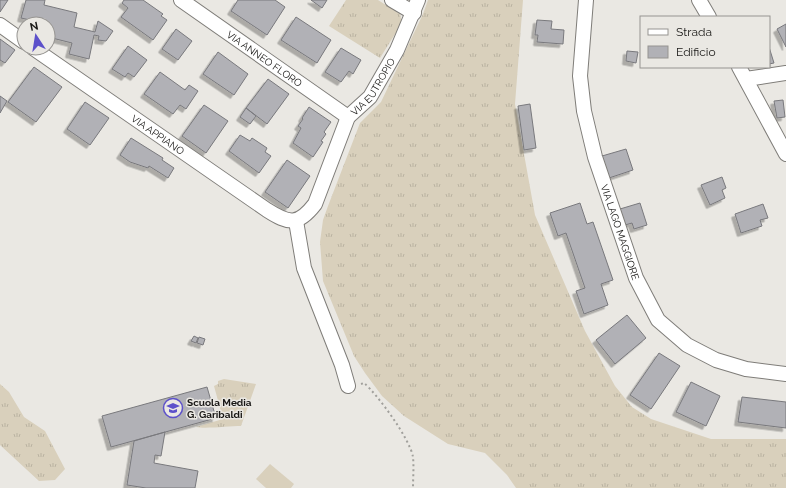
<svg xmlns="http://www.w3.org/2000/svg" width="786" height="488" font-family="Raleway,sans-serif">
	<defs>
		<pattern id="grass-tufts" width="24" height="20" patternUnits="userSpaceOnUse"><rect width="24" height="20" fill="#d9d0bc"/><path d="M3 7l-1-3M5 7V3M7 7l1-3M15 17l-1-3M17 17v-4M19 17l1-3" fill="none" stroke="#bab2a1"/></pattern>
		<filter id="shadow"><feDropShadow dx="-3.5" dy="3.5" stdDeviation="0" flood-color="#0004"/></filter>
	</defs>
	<rect width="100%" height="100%" fill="#eae8e3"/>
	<!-- grass -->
	<path fill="url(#grass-tufts)" d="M346,0H378L400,14L402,23L380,58L329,26Z
		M428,0H523L515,104L535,215L585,331L615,386L632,407L651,419L711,439H786V488H516L507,475L485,453L448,444L404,416L382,396L365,373L354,356L323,281L320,242L323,220L328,206L360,123L381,102L423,14Z
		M224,379L256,384L241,426C230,426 205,429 196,427L223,419L214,386L218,384V381Z
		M0,384L9,392L24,417L45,431L65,469L55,480L39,481L0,445Z"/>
	<!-- pitch -->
	<path fill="#d9d0bc" d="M270,464L294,484L291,488H266L256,479Z"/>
	<!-- building -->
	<path fill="#b1b1b6" stroke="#79797d" filter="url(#shadow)" d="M0,0H8L0,12Z
		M26,0H45L44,5L77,13L74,27L95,32L98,21L113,31L106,41L98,40L99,36L94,35L89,59L69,54L72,43L48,37V24H38L39,22L21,18Z
		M124,0H143L163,14L161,16L167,20L153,40L121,17L128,8L122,3Z
		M238,0H275L285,7L267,35L231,11Z
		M311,0H327L322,8Z
		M296,17L331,40L317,63L281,40Z
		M537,20L552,21L551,29L564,30L563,44L537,42L538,35H535Z
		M786,24V47L777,29Z
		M176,29L192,41L178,60L162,49Z
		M0,39L15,50L5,63L0,60Z
		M128,46L147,60L134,77L128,73L125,77L112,69Z
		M769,47L774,63L769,64Z
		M341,48L361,60L353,74L349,71L341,82L325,72Z
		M627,51L638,52L636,63L626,61Z
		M218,52L248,74L234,95L203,74Z
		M34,67L62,87L36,122L8,102Z
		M160,72L185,90L189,85L198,91L186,109L180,105L173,114L144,94Z
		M268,79L289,94L267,124L246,108Z
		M0,96L7,101L0,113Z
		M783,100L785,117L777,118L774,101Z
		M85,102L109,118L90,145L67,129Z
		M530,104L536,148L524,150L518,106Z
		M204,105L228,121L206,153L182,136Z
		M309,107L331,122L324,132L326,134L321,141L323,142L313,157L293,143L301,128L298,126L303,119L302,118Z
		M246,108L256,116L250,124L240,117Z
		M240,135L250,141L252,138L267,148L265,152L271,156L259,173L229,151Z
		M131,138L163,158L162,160L174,168L168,178L149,166L148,168L130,162L120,155Z
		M626,149L633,170L609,178L602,156Z
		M287,160L310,176L288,208L265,192Z
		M722,177L726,188L722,190L725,198L710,205L701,185Z
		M580,203L587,224L593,222L613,280L601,284L608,305L584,314L576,291L585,288L566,233L558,236L550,213Z
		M640,203L647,225L634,229L632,223L625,225L620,209Z
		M763,204L768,218L760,220L762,226L741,233L735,214Z
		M627,315L646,338L615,364L596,340Z
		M194,336L198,338L196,343L191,341Z
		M199,337L205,339L203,345L197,343Z
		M659,353L680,366L651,409L630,395Z
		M691,382L720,396L706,426L676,412Z
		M207,387L216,418L111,447L102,416Z
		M742,397L786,402V428L738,422Z
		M165,432L161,456L155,455L154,463L198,471L195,488H146L127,485L134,441Z"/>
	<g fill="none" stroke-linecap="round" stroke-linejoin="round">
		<!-- minor casing -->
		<g stroke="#7f7d79" stroke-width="16">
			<g id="minor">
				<path id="s1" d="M181,0L348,117"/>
				<path d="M392,0L414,13"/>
				<path id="s2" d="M586,0L580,76L584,111L595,157L636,278L658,320L687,345L716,360L746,369L786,374"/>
				<path d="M699,0L709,17"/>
				<path d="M0,25L24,42"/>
				<path id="s3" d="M33,48L267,210C289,224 298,226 315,204L348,117L370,97L397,50L418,0"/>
				<path d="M739,67L786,154"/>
				<path d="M746,79L786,73"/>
				<path d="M296,221L304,268L342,365L348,386"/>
			</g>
		</g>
		<!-- path -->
		<path stroke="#a1a09c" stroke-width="2" stroke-dasharray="2 3" stroke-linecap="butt" d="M361,384L364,383C378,395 410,439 413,457C414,467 413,478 413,488"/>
		<!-- minor -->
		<use href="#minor" stroke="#fff" stroke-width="14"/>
	</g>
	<!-- icons -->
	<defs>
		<g id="school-ring" transform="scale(1)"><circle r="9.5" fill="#eae8e3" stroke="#5d51ca" stroke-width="1.5"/><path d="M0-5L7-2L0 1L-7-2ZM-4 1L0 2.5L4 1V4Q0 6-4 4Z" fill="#5d51ca"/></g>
	</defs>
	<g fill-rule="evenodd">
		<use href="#school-ring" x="173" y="408"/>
	</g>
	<g text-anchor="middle" stroke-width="3" stroke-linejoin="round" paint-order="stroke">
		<!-- street labels -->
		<g font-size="10" fill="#181715" stroke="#eae8e3">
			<text dy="4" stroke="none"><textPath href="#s1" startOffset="102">VIA ANNEO FLORO</textPath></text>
			<text dy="4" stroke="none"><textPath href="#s3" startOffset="474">VIA EUTROPIO</textPath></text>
			<text dy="4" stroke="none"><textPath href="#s3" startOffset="152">VIA APPIANO</textPath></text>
			<text dy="4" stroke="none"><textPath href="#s2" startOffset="238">VIA LAGO MAGGIORE</textPath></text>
		</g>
		<!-- poi labels -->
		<g font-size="10" font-weight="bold" fill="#181715" stroke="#eae8e3" text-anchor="start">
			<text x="187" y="406">Scuola Media<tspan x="187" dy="12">G. Garibaldi</tspan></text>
		</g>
	</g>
	<!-- legend -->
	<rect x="640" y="16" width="130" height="52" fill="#eae8e3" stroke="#969491"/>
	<rect x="648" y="29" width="20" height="6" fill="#ffffff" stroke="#969491"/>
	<text x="676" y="36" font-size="12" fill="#181715">Strada</text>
	<rect x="648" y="46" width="20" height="12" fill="#b1b1b6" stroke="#969491"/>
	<text x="676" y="56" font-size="12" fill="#181715">Edificio</text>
	<!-- north arrow -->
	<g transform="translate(36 36) rotate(348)"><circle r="19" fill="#eae8e3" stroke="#969491"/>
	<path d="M0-3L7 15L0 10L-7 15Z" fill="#5d51ca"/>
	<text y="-6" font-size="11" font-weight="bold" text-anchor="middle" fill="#181715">N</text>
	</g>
</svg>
